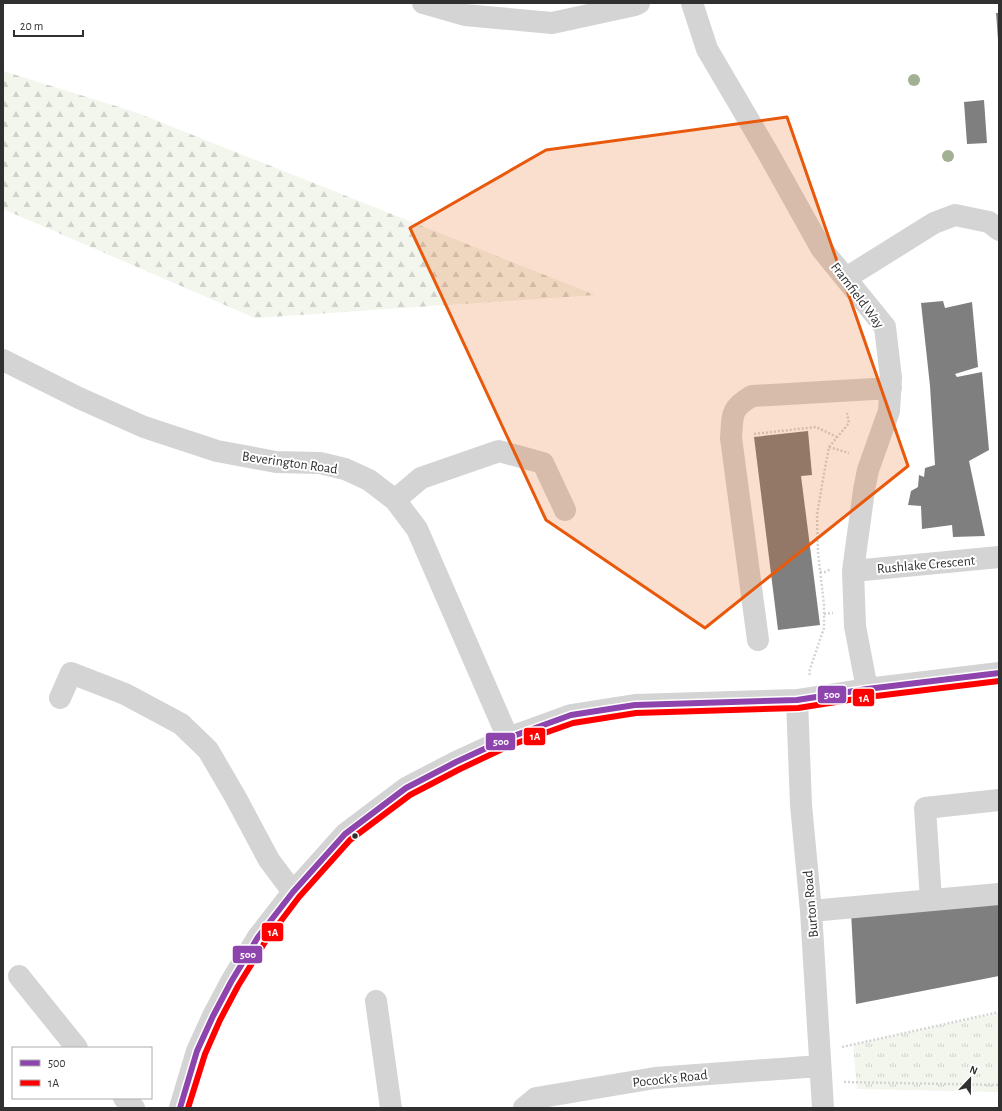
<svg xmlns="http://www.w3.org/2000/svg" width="1002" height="1111" font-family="'Alegreya Sans',sans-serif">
	<defs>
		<pattern id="grass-tufts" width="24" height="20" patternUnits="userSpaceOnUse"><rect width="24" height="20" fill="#f2f6ed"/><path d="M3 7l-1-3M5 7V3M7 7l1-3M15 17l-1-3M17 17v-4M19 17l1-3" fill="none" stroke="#d0d3cc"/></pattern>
		<pattern id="forest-firs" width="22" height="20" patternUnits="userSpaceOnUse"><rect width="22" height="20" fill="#f2f6ed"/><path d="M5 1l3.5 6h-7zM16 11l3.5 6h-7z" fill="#d0d3cc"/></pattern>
	</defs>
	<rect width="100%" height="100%" fill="#fff"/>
	<!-- grass -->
	<path fill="url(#grass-tufts)" d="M999,1013V1092L857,1089L853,1045Z"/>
	<!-- forest -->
	<path fill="url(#forest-firs)" d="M3,71L135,112L595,295L255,318L3,209Z"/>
	<!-- building -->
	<path fill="#7f7f7f" d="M996,13H999V40H998Z
		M984,100L987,143L967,144L964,102Z
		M943,301L945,308L972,302L978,367L955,374L957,377L982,372L989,450L969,461L985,536L953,537L952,525L922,529L921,506L908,505L911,491L918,487L919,475L924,477L925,468L935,465L930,386L921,303Z
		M808,431L812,475L801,476L820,625L778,630L754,437Z
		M999,897V976L856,1004L851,912Z"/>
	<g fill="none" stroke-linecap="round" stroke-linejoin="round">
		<!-- path -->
		<path stroke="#d4d4d4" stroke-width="2.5" stroke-dasharray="2 2" stroke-linecap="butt" d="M754,434L816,427L837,437
			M829,447L849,453
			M820,572H825L831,569
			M824,614L833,613
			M810,675L809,672L824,628V605L818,552L817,515L823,479L829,447L849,423L847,413
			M842,1047L999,1012
			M844,1082L999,1085"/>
		<!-- minor -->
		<path stroke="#d4d4d4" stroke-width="22" d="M423,3L465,15L552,23L635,5L639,3
			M692,3L707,49L768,153L821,248L885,327L891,378L889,411L868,470L864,490L853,571L855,626L867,689
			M846,278L934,223L955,215L989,222L999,230
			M3,360L79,398L144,427L217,451L276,462L320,463L345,469L369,480L395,500L417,529L508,738
			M395,500L421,478L499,451L543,463L565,510
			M853,571L999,557
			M758,640L731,438C733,414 730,409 752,396L891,388
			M60,698L71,673L125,694L181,724L208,750L236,798L269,860L293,892
			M797,700L801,805L811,911L823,1108
			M931,900L925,808L999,800
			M811,911L999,894
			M19,976L77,1048
			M376,1001L391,1108
			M124,1098L134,1108
			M180,1108L197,1051L213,1016L231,982L258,937L293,892L345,834L406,788L456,762L508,738L571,715L635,705L797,700L867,689L999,673
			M524,1108L536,1098L655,1078L820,1066"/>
		<!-- bus-1 casing -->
		<g stroke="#fff" stroke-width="9">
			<path id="bus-1" d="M180,1108L197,1051L213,1016L231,982L258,937L293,892L345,834L406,788L456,762L508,738L571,715L635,705L797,700L867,689L999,673"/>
		</g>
		<!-- bus-2 casing -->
		<g stroke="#fff" stroke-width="9">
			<path id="bus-2" d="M188,1108L205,1054L220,1020L238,986L265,942L299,897L350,840L410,795L460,769L511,745L573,723L636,713L798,708L868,697L999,681"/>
		</g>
		<!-- bus-1 -->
		<use href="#bus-1" stroke="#8e44ad" stroke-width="6"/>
		<!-- bus-2 -->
		<use href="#bus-2" stroke="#f00" stroke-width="6"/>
	</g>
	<!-- trees -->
	<g fill="#a2b093">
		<circle cx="914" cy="80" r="6"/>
		<circle cx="948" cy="156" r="6"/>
	</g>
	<!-- marked area -->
	<path fill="#e8590c" fill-opacity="0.2" stroke="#e8590c" stroke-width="3" stroke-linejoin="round" d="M787,117L908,466L705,628L546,520L410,228L546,150Z"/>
	<!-- markers -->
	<circle fill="#303030" stroke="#fff" stroke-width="1.5" cx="355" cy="836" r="3.5"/>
	<g text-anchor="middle" stroke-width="4" stroke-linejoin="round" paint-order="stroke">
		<!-- street labels -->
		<g font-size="14" fill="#303030" stroke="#fff">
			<text transform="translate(858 295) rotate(53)" y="5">Framfield Way</text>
			<text transform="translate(290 462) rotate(8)" y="5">Beverington Road</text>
			<text transform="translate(926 564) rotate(-5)" y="5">Rushlake Crescent</text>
			<text transform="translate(810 904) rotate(-95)" y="5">Burton Road</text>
			<text transform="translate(670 1078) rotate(-6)" y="5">Pocock's Road</text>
		</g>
	</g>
	<g stroke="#fff" stroke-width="1.5">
		<rect x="817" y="685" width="30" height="19" rx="4" fill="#8e44ad"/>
		<rect x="852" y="688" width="23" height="19" rx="4" fill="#f00"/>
		<rect x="523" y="727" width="23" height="19" rx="4" fill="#f00"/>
		<rect x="485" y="732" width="31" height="19" rx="4" fill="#8e44ad"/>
		<rect x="261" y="922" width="23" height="20" rx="4" fill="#f00"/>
		<rect x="232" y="945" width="31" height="19" rx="4" fill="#8e44ad"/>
	</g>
	<g font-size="11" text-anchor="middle" font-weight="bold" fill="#fff">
		<text x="832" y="698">500</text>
		<text x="864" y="702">1A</text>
		<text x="535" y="740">1A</text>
		<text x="501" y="745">500</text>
		<text x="273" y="936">1A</text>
		<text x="248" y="958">500</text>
	</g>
	<!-- border -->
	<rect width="1002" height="1111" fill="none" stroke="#303030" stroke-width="8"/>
	<!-- legend -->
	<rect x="12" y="1047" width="140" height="52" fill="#ffffff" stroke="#acacac"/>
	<rect x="20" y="1060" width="20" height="6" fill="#8e44ad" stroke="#acacac"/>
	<text x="48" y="1067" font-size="12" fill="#303030">500</text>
	<rect x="20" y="1080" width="20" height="6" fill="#ff0000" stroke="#acacac"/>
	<text x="48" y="1087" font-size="12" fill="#303030">1A</text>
	<!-- north arrow -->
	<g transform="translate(970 1079) rotate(22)" stroke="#ffffff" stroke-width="3" paint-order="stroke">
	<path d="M0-3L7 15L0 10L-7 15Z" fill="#303030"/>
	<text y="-6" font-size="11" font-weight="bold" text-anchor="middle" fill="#303030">N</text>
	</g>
	<!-- scale -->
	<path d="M14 30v6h69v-6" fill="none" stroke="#303030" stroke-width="2"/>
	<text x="20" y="30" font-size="12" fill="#303030" stroke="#ffffff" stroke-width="3" paint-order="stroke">20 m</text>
</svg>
